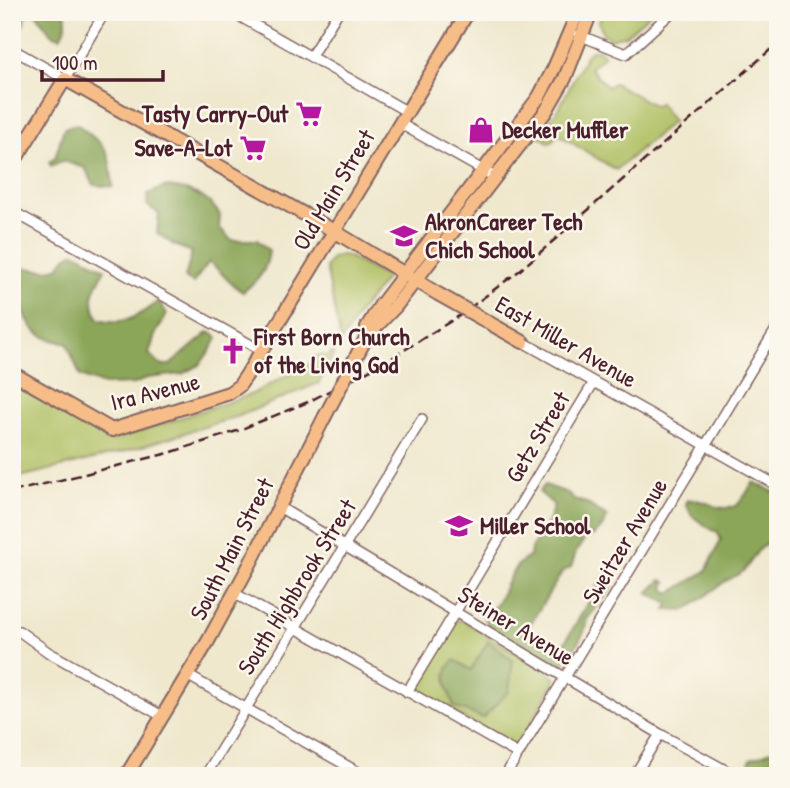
<svg xmlns="http://www.w3.org/2000/svg" width="790" height="788" font-family="'Patrick Hand',sans-serif">
	<rect width="100%" height="100%" fill="#fbf7ec"/>
	<filter id="ink" filterUnits="userSpaceOnUse"><feTurbulence type="fractalNoise" baseFrequency=".0143" numOctaves="2"/><feDisplacementMap in="SourceGraphic" scale="14" xChannelSelector="R" yChannelSelector="G"/><feConvolveMatrix kernelMatrix="1 2 1 2 8 2 1 2 1" color-interpolation-filters="sRGB"/></filter>
	<filter id="wash" filterUnits="userSpaceOnUse"><feTurbulence type="fractalNoise" baseFrequency=".00686" numOctaves="4" result="noise"/><feDisplacementMap in="SourceGraphic" scale="28" xChannelSelector="R" yChannelSelector="G"/><feGaussianBlur stdDeviation="1.57" result="paint"/><feColorMatrix in="noise" values="0 0 0 0 0 0 0 0 0 0 0 0 0 0 0 0 0 1.4 0 .05"/><feComposite in="paint" operator="in"/></filter>
	<g filter="url(#wash)">
		<rect width="100%" height="100%" fill="#efe8cd"/>
		<!-- green -->
		<path fill="#afbf62" stroke="#7c6f46" stroke-width="2" d="M602,12H652L626,35L610,39L603,34L599,22Z
			M591,50H599L604,56L590,68L607,87L614,83L655,106L659,103L673,121L616,170L558,134L550,143L539,136L560,106L585,57Z
			M341,255L347,256L384,276L386,279L360,311L341,342L326,267L332,258Z
			M335,351L319,383L239,416L127,451L12,479V384L111,441L252,394L313,362L314,360L312,358L319,355L326,356Z
			M462,620L548,672L556,679L518,746L507,743L415,689L449,628L456,621Z"/>
		<!-- forest -->
		<path fill="#8ba658" stroke="#6a6242" stroke-width="2" d="M12,12H65C67,22 67,29 60,37L51,34L36,13L26,14L24,24L17,31L12,30Z
			M77,124C108,150 109,145 113,187L94,185L85,168L63,161L51,166L49,162L55,158L64,128Z
			M164,187C188,188 207,195 220,215L219,227L231,240H257L269,251C266,273 259,279 243,292C229,285 222,271 209,262L193,283L185,278L192,252L174,245L157,233L159,214L147,205L148,194Z
			M75,252L105,269C95,289 87,298 99,319C127,326 138,316 159,301L167,314L155,335L149,354L160,365H170L209,332L218,337L210,351L199,365L182,374L147,378L135,384L104,385L80,376L67,343C36,339 32,330 20,304L12,306V267L47,270L58,268L66,257Z
			M754,482L778,494V537L760,548L744,571L723,583L693,605L684,611L666,610L669,604L648,593L661,580L666,582L664,588L667,592H672L706,571L721,540L717,531H714L692,516L686,504L688,500C705,497 720,515 737,505C743,500 749,488 754,482Z
			M545,485L568,493L575,500L586,503L607,517L603,526L594,535L586,537L576,552L571,567L562,572L529,626V634L551,649L560,651L601,580L608,572L614,571L616,573L610,591L587,619L584,632L572,653L564,663L556,665L548,657L527,649L490,628L483,616C502,607 504,581 517,566C520,562 526,559 530,556L531,548L548,522L554,505L539,492Z
			M488,641L513,661L509,691L483,718L454,707C450,691 438,674 455,660L471,670Z
			M778,743V776H775L773,772L764,776L748,773L750,759L771,751Z"/>
	</g>
	<g filter="url(#ink)">
		<g fill="none" stroke-linecap="round" stroke-linejoin="round">
			<!-- minor casing -->
			<g stroke="#846564" stroke-width="12">
				<path id="minor" d="M232,12L406,111
					M579,35L626,54L672,12
					M12,49L65,79L105,12
					M311,56L338,12
					M399,123L495,177
					M12,211L262,351
					M523,342L778,486
					M279,507L660,734L736,776
					M234,593L518,754
					M19,631L48,652L162,716
					M187,675L365,776
					M407,692L594,382
					M205,776L422,419
					M505,776L778,326
					M634,776L660,734"/>
			</g>
			<!-- major casing -->
			<g stroke="#846564" stroke-width="16">
				<path id="major" d="M12,165L65,79L334,231L438,294
					M500,329L523,342
					M367,331V327L380,306L539,97L554,68L578,12
					M367,336L395,307L546,111L565,78L591,12
					M12,373L112,430L229,393L239,386L246,376L468,12
					M126,776L207,643L249,566L324,418"/>
			</g>
			<!-- minor -->
			<use href="#minor" stroke="#fff" stroke-width="9"/>
			<!-- major -->
			<use href="#major" stroke="#f7bd88" stroke-width="12"/>
			<!-- rail -->
			<path stroke="#4a1f2b" stroke-width="2.5" stroke-dasharray="10 5" stroke-linecap="butt" d="M12,492L169,453L237,431L308,402L390,359L459,316L519,271L778,43"/>
			<!-- major-bridge casing -->
			<g stroke="#846564" stroke-width="16" stroke-linecap="butt">
				<path id="major-bridge" d="M438,294L500,329
					M324,418L367,336"/>
			</g>
			<!-- major-bridge -->
			<use href="#major-bridge" stroke="#f7bd88" stroke-width="12"/>
		</g>
	</g>
	<!-- icons -->
	<defs>
		<g id="supermarket-bare" transform="scale(2.1)"><path d="M-6-5.5h2.5l.6 2H6L4.5 2H-2.5L-4.4-4H-6ZM-1.5 3.2a1.3 1.3 0 1 0 .1 0ZM3 3.2a1.3 1.3 0 1 0 .1 0Z" fill="#b5179e" stroke="#fbf7ec" stroke-width="2.5" paint-order="stroke"/></g>
		<g id="shop-bare" transform="scale(2.1)"><path d="M-5-2.5h2.3a2.7 3.5 0 0 1 5.4 0H5L5.5 6h-11ZM-1.5-2.5h3a1.5 2.3 0 0 0-3 0Z" fill="#b5179e" stroke="#fbf7ec" stroke-width="2.5" paint-order="stroke"/></g>
		<g id="school-bare" transform="scale(2.1)"><path d="M0-5L7-2L0 1L-7-2ZM-4 1L0 2.5L4 1V4Q0 6-4 4Z" fill="#b5179e" stroke="#fbf7ec" stroke-width="2.5" paint-order="stroke"/></g>
		<g id="church-bare" transform="scale(2.1)"><path d="M-1.2-6h2.4v3.5h3.3v2.4h-3.3V6h-2.4V-.1h-3.3v-2.4h3.3Z" fill="#b5179e" stroke="#fbf7ec" stroke-width="2.5" paint-order="stroke"/></g>
	</defs>
	<g fill-rule="evenodd">
		<use href="#supermarket-bare" x="309" y="114"/>
		<use href="#shop-bare" x="481" y="130"/>
		<use href="#supermarket-bare" x="253" y="148"/>
		<use href="#school-bare" x="404" y="236"/>
		<use href="#church-bare" x="233" y="351"/>
		<use href="#school-bare" x="459" y="526"/>
	</g>
	<g text-anchor="middle" stroke-width="5" stroke-linejoin="round" paint-order="stroke">
		<!-- poi labels -->
		<g font-size="24" font-weight="bold" fill="#4a1f2b" stroke="#fbf7ec" text-anchor="start">
			<text x="288" y="122" text-anchor="end">Tasty Carry-Out</text>
			<text x="502" y="138">Decker Muffler</text>
			<text x="232" y="156" text-anchor="end">Save-A-Lot</text>
			<text x="425" y="230">AkronCareer Tech<tspan x="425" dy="28">Chich School</tspan></text>
			<text x="254" y="345">First Born Church<tspan x="254" dy="28">of the Living God</tspan></text>
			<text x="480" y="534">Miller School</text>
		</g>
		<!-- street labels -->
		<g font-size="24" fill="#4a1f2b" stroke="#fbf7ec">
			<text transform="translate(334 190) rotate(-59)" y="8">Old Main Street</text>
			<text transform="translate(566 342) rotate(30)" y="8">East Miller Avenue</text>
			<text transform="translate(155 392) rotate(-14)" y="8">Ira Avenue</text>
			<text transform="translate(538 437) rotate(-59)" y="8">Getz Street</text>
			<text transform="translate(625 541) rotate(-59)" y="8">Sweitzer Avenue</text>
			<text transform="translate(232 549) rotate(-63)" y="8">South Main Street</text>
			<text transform="translate(297 587) rotate(-58)" y="8">South Highbrook Street</text>
			<text transform="translate(516 626) rotate(31)" y="8">Steiner Avenue</text>
		</g>
	</g>
	<!-- margin -->
	<rect width="790" height="788" fill="none" stroke="#fbf7ec" stroke-width="42"/>
	<!-- scale -->
	<path d="M42 70v10h121v-10" fill="none" stroke="#4a1f2b" stroke-width="3.5"/>
	<text x="52" y="70" font-size="21" fill="#4a1f2b" stroke="#fbf7ec" stroke-width="5" paint-order="stroke">100 m</text>
</svg>
